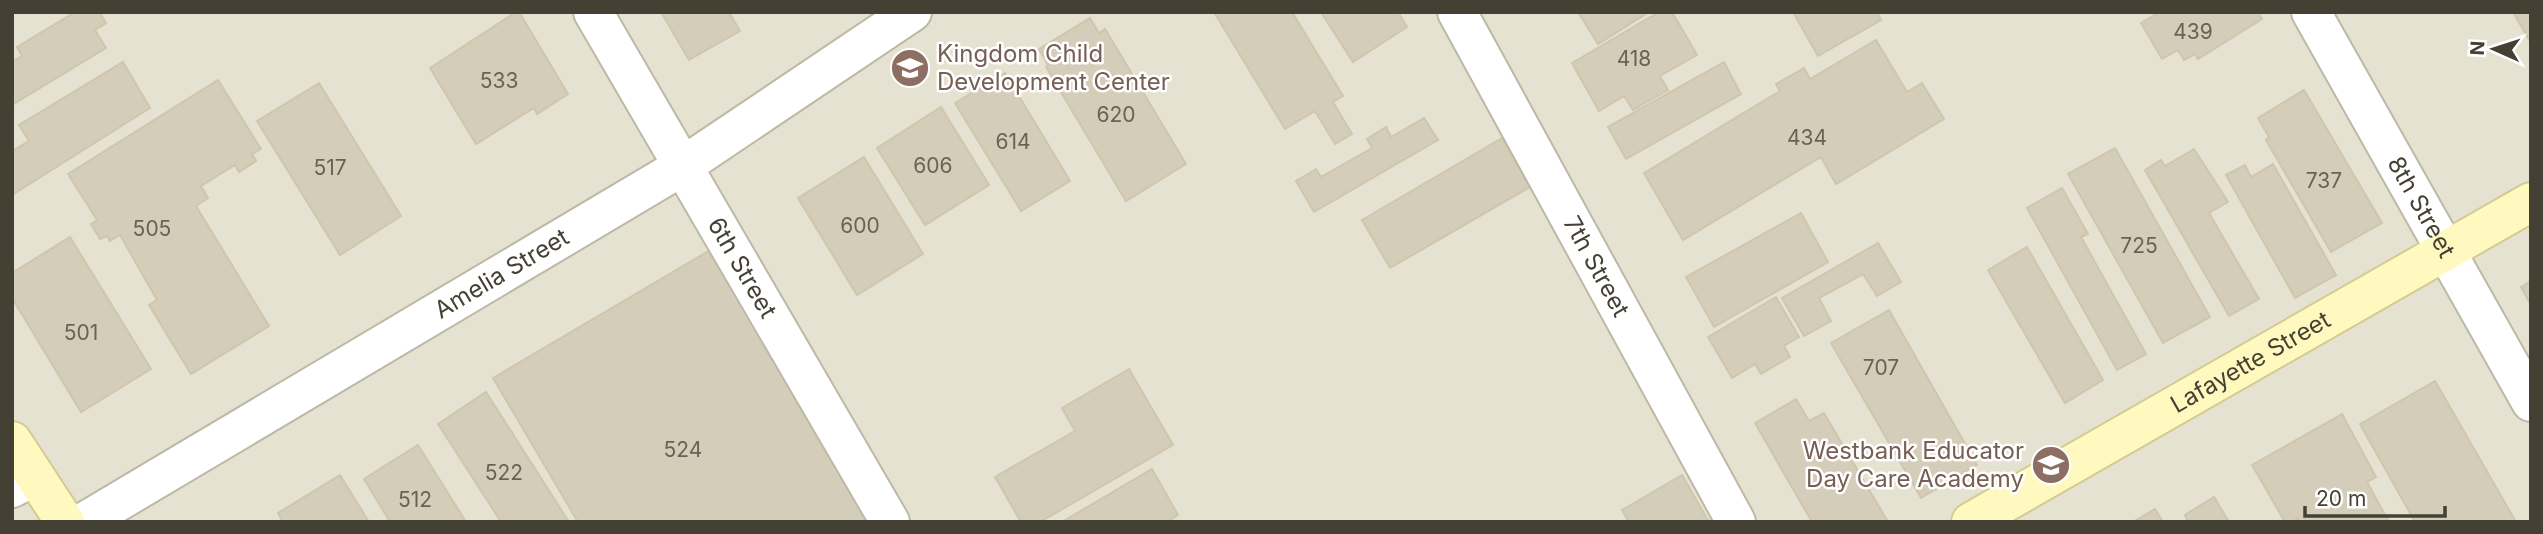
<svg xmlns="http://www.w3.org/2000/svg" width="2543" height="534" font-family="Inter,sans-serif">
	<rect width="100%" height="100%" fill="#f2f0e3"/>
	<!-- residential -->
	<path fill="#e6e2d1" d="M12,12H2531V522H12Z"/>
	<!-- building -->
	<path fill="#d4cdb9" stroke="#cfc6ac" stroke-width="2" d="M75,12H99L106,23L95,30L106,48L12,105V62L22,56L17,47Z
		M516,12H519L568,94L537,114L534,108L476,144L430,68Z
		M661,12H729L740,31L689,60Z
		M1214,12H1292L1343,96L1333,102L1352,134L1335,144L1315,111L1285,129Z
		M1321,12H1398L1407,27L1353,62Z
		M1578,12H1649L1598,44Z
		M1659,12H1672L1697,55L1660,76L1668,90L1633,110L1624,96L1599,111L1572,63Z
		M1793,12H1877L1881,20L1818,56Z
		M2160,12H2258L2262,19L2198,59L2195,54L2184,60L2178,50L2162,59L2141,23Z
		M2513,12H2531V43Z
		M1090,18L1099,33L1105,29L1186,164L1126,201L1046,67L1048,65L1039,49Z
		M1876,40L1907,92L1922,83L1944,119L1836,184L1821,157L1683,240L1644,173L1780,91L1776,84L1804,68L1810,79Z
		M123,62L150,108L12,195V151L29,141L19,125Z
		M1724,62L1741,94L1626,159L1608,127Z
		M1005,73L1070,181L1021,211L955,103Z
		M218,80L261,149L252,154L256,161L239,172L235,165L201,186L208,198L196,206L269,326L191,374L149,305L157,300L120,235L110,241L107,236L100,239L91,224L97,220L68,174Z
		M319,83L401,216L340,255L257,121Z
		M2304,90L2382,223L2331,252L2266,140L2269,137L2258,118Z
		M941,107L989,185L925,225L877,148Z
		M1424,118L1438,140L1314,212L1296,181L1316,169L1321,177L1372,148L1367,139L1386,127L1391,137Z
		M1502,138L1530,187L1390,268L1362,220Z
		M2115,148L2210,317L2163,343L2068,174Z
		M2194,149L2228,202L2209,213L2259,299L2229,316L2145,170L2161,160L2165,166Z
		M864,157L923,254L857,295L798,198Z
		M2273,164L2336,275L2295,298L2226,175L2245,165L2251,177Z
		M2062,188L2088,234L2081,237L2146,354L2117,370L2027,208Z
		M1801,213L1828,262L1714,327L1686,277Z
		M70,237L151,369L81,412L12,298V273Z
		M1878,243L1901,282L1877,296L1863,274L1819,298L1831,321L1804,336L1782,298Z
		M2027,247L2103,380L2065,403L1988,270Z
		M712,249L873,522H578L493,378Z
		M2531,281V305L2521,287Z
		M1776,297L1799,337L1784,346L1790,357L1761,374L1755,364L1732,378L1708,337Z
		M1889,310L1977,465L1921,498L1831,343Z
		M1129,369L1173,445L1040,522H1021L995,477L1075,431L1062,408Z
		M2435,381L2516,522H2415L2360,424Z
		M486,392L569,522H501L438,424Z
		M1796,399L1809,421L1824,413L1888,522H1812L1755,423Z
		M2342,414L2376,477L2367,482L2389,522H2300L2298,518L2291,522H2285L2252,465Z
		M418,445L466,522H390L364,479Z
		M1152,469L1178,515L1167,522H1062Z
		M340,475L369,522H283L278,513Z
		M1682,475L1709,522H1629L1622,510Z
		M2214,497L2229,522H2188L2185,515Z
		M2155,509L2163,522H2133Z"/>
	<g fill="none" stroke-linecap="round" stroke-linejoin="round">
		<!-- minor casing -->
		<g stroke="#bdb9a6" stroke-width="42">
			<g id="minor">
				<path id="s1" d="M593,12L890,522"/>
				<path id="s2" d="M1457,12L1736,522"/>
				<path id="s3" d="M2311,12L2531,402"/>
				<path d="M12,488L34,476"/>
				<path id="s4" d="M84,522L683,166L912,12"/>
			</g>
		</g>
		<!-- secondary casing -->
		<g stroke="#d3cb92" stroke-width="42">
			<g id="secondary">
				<path d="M12,441L65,522"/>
				<path id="s5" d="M1971,522L2531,202"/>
			</g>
		</g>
		<!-- minor -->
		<use href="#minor" stroke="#fff" stroke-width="38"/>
		<!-- secondary -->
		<use href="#secondary" stroke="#fff9c0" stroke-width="38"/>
	</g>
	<!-- icons -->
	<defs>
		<g id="school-disc" transform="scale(2.0125)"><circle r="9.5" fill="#8d6e63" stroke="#fff"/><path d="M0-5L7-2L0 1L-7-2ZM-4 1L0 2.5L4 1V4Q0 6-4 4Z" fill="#fff"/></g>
	</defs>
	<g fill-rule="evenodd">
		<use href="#school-disc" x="910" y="68"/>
		<use href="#school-disc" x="2051" y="465"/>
	</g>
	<g text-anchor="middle" stroke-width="5" stroke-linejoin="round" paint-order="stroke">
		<!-- number labels -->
		<g font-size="21" fill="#686354">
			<text x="2193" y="39">439</text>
			<text x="1634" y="66">418</text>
			<text x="499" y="88">533</text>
			<text x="1116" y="122">620</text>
			<text x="1807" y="145">434</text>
			<text x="1013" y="149">614</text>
			<text x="933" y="173">606</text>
			<text x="330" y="175">517</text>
			<text x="2324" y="188">737</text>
			<text x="860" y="233">600</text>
			<text x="152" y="236">505</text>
			<text x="2139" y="253">725</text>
			<text x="81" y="340">501</text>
			<text x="1881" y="375">707</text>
			<text x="683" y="457">524</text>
			<text x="504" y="480">522</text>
			<text x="415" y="507">512</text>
		</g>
		<!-- education labels -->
		<g font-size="24" fill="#785e54" stroke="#fff" text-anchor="start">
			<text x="937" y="62">Kingdom Child<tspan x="937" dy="28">Development Center</tspan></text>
			<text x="2024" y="459" text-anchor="end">Westbank Educator<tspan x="2024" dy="28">Day Care Academy</tspan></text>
		</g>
		<!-- street labels -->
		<g font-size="24" fill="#444033" stroke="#fff">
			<text dy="8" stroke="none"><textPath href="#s3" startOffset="224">8th Street</textPath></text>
			<text dy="8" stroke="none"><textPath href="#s1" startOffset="296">6th Street</textPath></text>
			<text dy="8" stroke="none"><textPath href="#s2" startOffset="290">7th Street</textPath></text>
			<text dy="8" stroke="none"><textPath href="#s4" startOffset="486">Amelia Street</textPath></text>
			<text dy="8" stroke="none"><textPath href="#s5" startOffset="322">Lafayette Street</textPath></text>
		</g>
	</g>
	<!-- border -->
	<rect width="2543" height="534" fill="none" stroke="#444033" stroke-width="28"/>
	<!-- north arrow -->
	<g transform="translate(2494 49) rotate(273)" stroke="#ffffff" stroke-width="5" paint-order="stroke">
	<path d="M0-5L12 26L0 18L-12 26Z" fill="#444033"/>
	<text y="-10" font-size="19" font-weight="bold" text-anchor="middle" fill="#444033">N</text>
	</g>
	<!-- scale -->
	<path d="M2305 506v10h140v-10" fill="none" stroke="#444033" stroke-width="3.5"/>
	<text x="2316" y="506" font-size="21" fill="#444033" stroke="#ffffff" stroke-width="5" paint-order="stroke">20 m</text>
</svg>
